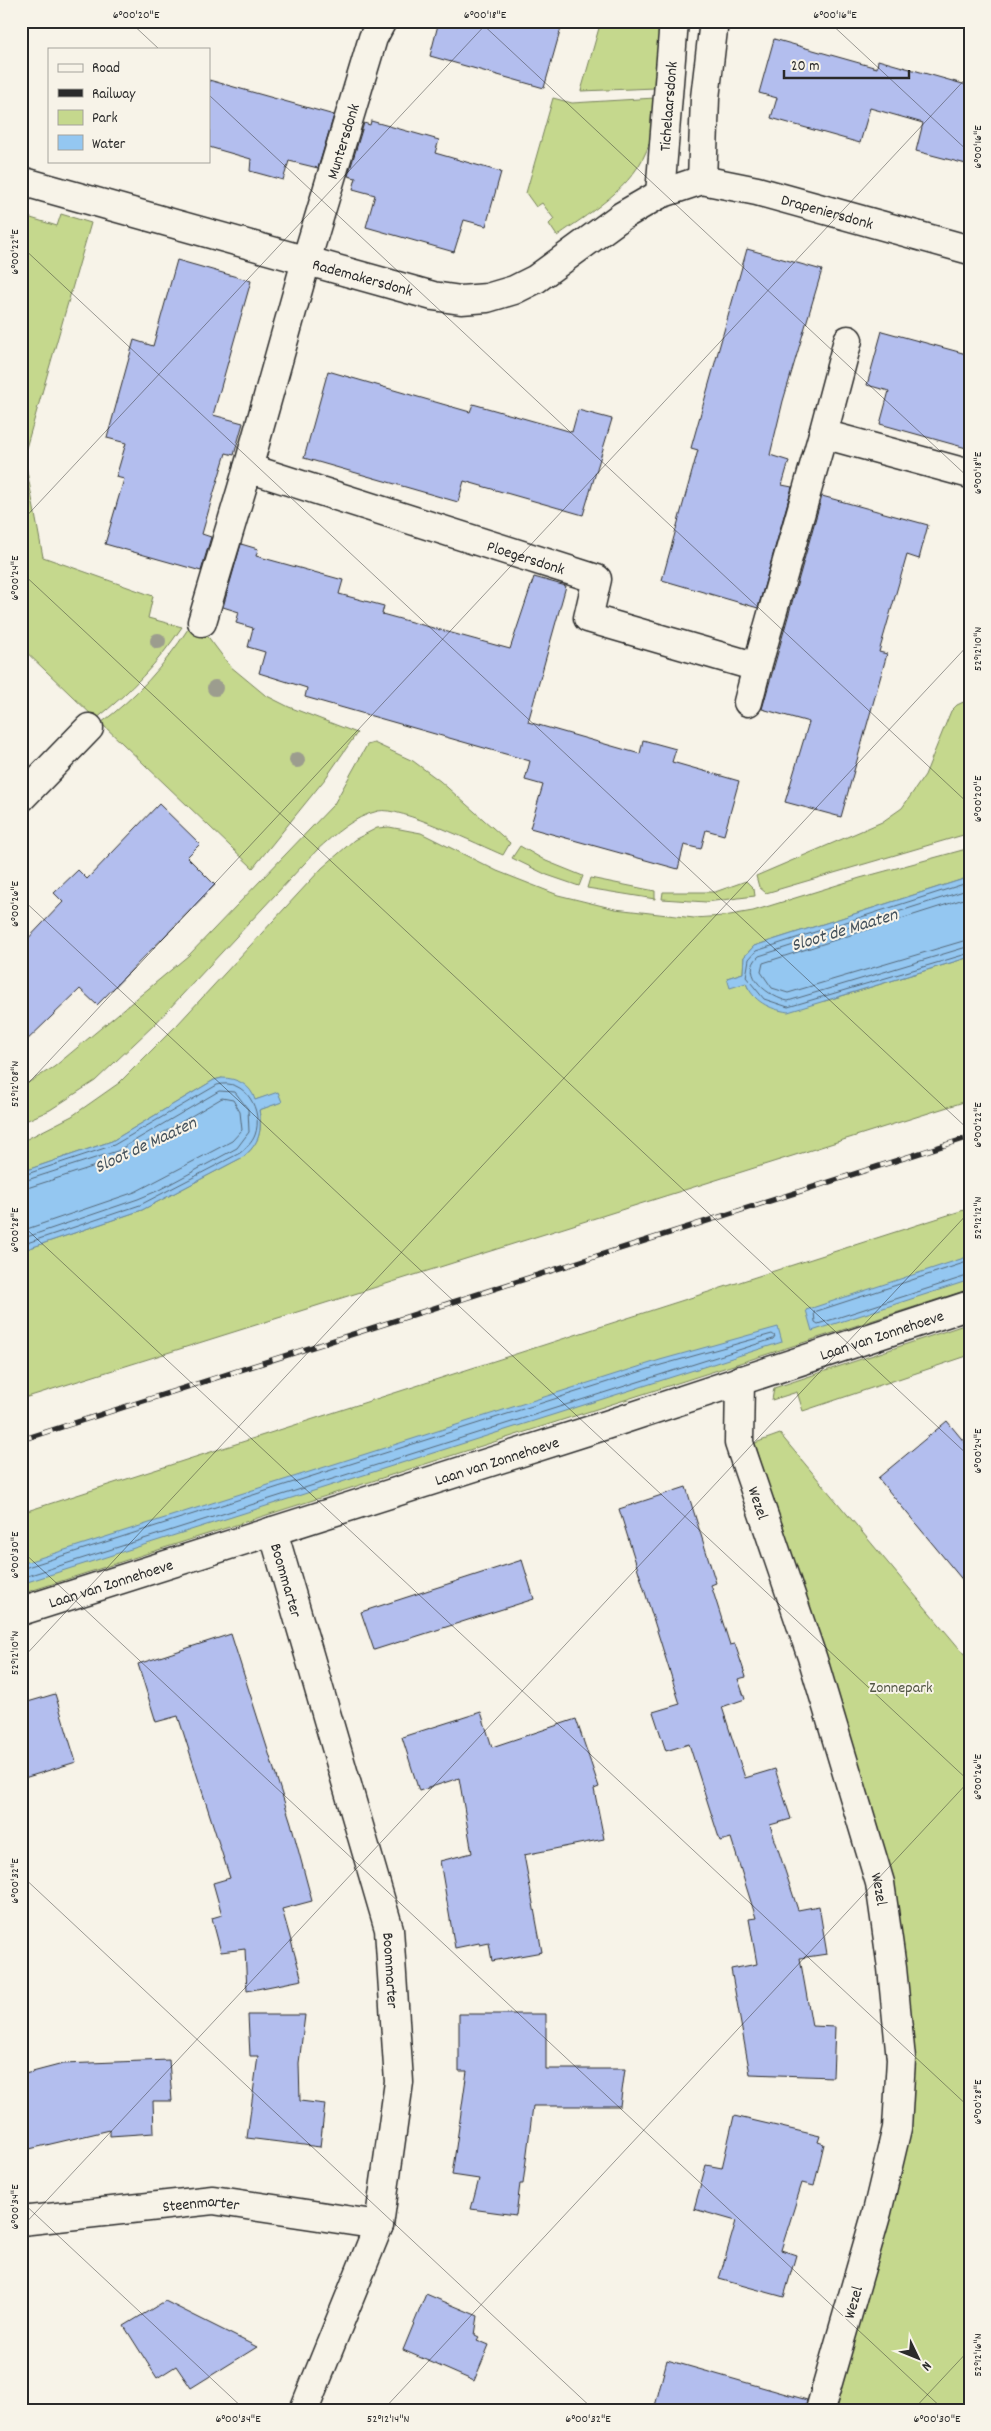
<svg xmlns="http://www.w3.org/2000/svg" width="991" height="2431" font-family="Dekko,sans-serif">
	<rect width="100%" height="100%" fill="#f7f3e8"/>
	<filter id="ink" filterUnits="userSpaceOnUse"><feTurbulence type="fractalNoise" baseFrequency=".02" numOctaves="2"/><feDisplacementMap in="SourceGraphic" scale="10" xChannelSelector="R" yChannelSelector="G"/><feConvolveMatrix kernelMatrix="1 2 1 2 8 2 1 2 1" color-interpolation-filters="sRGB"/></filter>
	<g filter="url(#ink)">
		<!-- green -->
		<path fill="#c5d88d" stroke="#78825c" d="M601,21H662L656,88L581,91Z
			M553,98L572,103L655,98C654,110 654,122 652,133C642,183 595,209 557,236L549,224L554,219L542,203L536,207L526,193Z
			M61,214L91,223L24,455L43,557L153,596L148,618L182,627C158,663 130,692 96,719L21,647V215L57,226Z
			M188,629L206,634L230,666L265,695L289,707L357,733L325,779L253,868L101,723C136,697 164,666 188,629Z
			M970,699V833L766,893L759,887L756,876L882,822L902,808L925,775L951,711L957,705Z
			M374,743L413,761L440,781L510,843L503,855C479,845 400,806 378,811C353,817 335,834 317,850L154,1025L95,1081L50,1110L21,1123V1087L54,1067L189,955L334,804L367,745Z
			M389,827L421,833L497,871L558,895L615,909L694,918L724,916L753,911L860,878L970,848V877L754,946L744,957L743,973L727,978L746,983L748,988L825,1001L970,957V1100L21,1399V1251L142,1210L243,1157C259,1144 263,1130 259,1110L281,1102L278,1093L255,1100L222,1078L214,1080L112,1141L21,1172V1142L72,1116L119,1083L177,1025L322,868L354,840L377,828Z
			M520,846L546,861L583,876L579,886L547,875L512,858Z
			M590,878L655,891V899L587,888Z
			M746,881L754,889L755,896L706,902L662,899L663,892H715Z
			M970,1208V1289L21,1594V1513Z
			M970,1323V1355L803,1411L797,1392L772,1400L774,1388Z
			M780,1434L970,1661V2410H828L888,2200L892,1890L755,1443Z"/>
		<!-- water -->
		<path fill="#94c7f1" stroke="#6a89a2" d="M970,877V957L788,1012C769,1009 753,1001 746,983L730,988L727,978L743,973L744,957L754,946Z
			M222,1078C237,1078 251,1085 255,1100L278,1092L282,1102L259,1110C262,1131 260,1143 243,1157L142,1210L21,1251V1172L112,1141L214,1080Z
			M970,1256V1280L812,1331L806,1310Z
			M778,1327L782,1342L21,1584V1564L660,1360Z"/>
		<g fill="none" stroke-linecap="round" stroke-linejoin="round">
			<!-- shore -->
			<path stroke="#55697a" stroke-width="1" d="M970,882L756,951L749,959L746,977L764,999L788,1007L970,953
				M970,889L759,956C738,975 771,998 788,1001L970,946
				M970,897L763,963L761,972L772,988L788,993L970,939
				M21,1176L114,1145L217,1085C245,1077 264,1111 255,1135C252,1143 246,1148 240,1153L140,1205L21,1245
				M21,1182L117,1151L219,1091L235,1092L248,1109L249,1132L237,1148L157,1191L138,1199L21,1239
				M21,1190L120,1158L222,1098L233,1100L240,1112L242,1130L232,1141L135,1192L21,1231
				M970,1261L814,1312L815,1322L818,1324L970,1275
				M21,1569L661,1365L772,1334L775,1336L773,1339L21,1578"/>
		</g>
		<!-- building -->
		<path fill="#b3beee" stroke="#2b2b2b" d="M439,21H563L544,88L430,56Z
			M774,39L877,68L878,60L970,86V165L916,151L923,123L870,108L860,143L771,118L777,98L759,93Z
			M209,80L334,115L318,168L289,161L283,180L250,171L251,159L209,147Z
			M371,121L439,140L435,153L501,172L486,226L464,220L454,252L366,227L375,195L353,189L356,178L348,176L364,123L370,125Z
			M747,249L822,270L783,401L770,455L789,461L782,485L792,487L758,608L662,580L698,450L691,448Z
			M177,260L251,281L213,415L243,423L234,455L226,453L211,502L202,534L211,537L201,571L105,544L124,479L116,477L126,443L107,438L134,340L153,346Z
			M882,331L970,355V449L880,424L889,391L867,385Z
			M328,371L470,412L473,404L572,432L578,410L612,419L583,515L464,481L458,502L304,458Z
			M822,496L928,525L919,559L907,555L879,652L887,654L841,817L785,802L809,722L762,709Z
			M241,544L258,549L256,556L343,580L339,594L384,606L382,614L510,649L534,577L566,586L528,722L640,754L643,740L676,749L672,762L739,781L724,835L706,830L701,849L684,845L678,869L530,828L543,785L525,780L530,761L305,697L307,688L259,673L265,652L248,647L253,628L236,623L239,612L223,607Z
			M159,804L200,844L187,857L215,885L97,1005L80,989L21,1046V946L63,902L54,893L78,870L87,879Z
			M947,1421L970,1449V1589L878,1478Z
			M686,1487L716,1583L711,1585L730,1645L735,1644L746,1677L738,1679L745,1699L722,1707L745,1778L775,1769L791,1819L770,1825L798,1910L819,1906L827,1954L800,1958L812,2026L835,2027L833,2077L750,2074L731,1969L757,1964L749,1919L756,1918L731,1838L720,1841L689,1744L666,1751L653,1712L680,1704L619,1509Z
			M522,1560L534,1599L374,1650L361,1612Z
			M231,1634L291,1823L312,1901L282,1909L302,1980L247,1991L245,1949L221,1952L212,1918L222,1915L213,1883L230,1878L178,1716L156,1722L138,1664Z
			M55,1694L76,1762L21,1779V1704Z
			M481,1712L492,1747L576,1719L599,1787L594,1789L604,1839L524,1855L542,1952L492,1961L489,1943L480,1945L479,1943L455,1948L440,1861L472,1853L459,1778L419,1791L402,1737Z
			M459,2014H546V2069H625L620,2106H533L523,2184H520L516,2215L471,2209L479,2179L452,2175L467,2071H459Z
			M248,2015H305L299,2063L300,2101L325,2104L320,2147L247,2138L258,2056H250Z
			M169,2060L172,2101H153L154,2133L110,2136V2130L21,2151V2075L63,2064Z
			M734,2116L820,2136L818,2142L824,2144L814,2186L802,2183L781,2250L796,2255L784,2297L719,2279L736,2221L694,2209L706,2165L722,2168Z
			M426,2294L478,2316L475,2335L479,2337L477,2340L489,2345L474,2381L403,2350Z
			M165,2301L257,2347L191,2388L176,2366L157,2378L124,2326Z
			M667,2360L807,2400L805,2410H654Z"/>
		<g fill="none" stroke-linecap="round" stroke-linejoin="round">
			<!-- street casing -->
			<g stroke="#2b2b2b" stroke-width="31">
				<g id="street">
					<path id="s1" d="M382,21L373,38L306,261L248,468L597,579L588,618L757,667L823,434L970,474"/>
					<path d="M702,180L705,98L714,21"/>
					<path id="s2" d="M21,181L433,296L461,300L487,298L514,290L536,279L622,216L660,194L702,180L757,191L970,250"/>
					<path id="s3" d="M660,194L674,21"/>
					<path d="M823,434L848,340"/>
					<path d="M202,622L248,468"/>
					<path d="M748,702L757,667"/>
					<path d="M21,798L89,728"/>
					<path id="s4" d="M740,1380L739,1443L813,1660L880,1883L892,1968L901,2059L897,2128L877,2212L820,2410"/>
					<path id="s5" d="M273,1531L389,1929L399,2082L379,2225L304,2410"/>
					<path id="s6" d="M21,1611L594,1429L970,1305"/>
					<path id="s7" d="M21,2221L213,2200L379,2225"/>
				</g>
			</g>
			<!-- street -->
			<use href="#street" stroke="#f7f3e8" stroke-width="28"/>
			<!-- rail casing -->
			<g stroke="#2b2b2b" stroke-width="5.5">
				<path id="rail" d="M21,1440L970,1137"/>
			</g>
			<!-- rail -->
			<use href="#rail" stroke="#f7f3e8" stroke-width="4" stroke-dasharray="11" stroke-linecap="butt"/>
		</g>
		<!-- trees -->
		<g fill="#9c9d8e">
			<circle cx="158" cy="641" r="8"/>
			<circle cx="215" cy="688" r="8"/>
			<circle cx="297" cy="760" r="8"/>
		</g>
	</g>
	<!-- ticks -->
	<path fill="none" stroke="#2b2b2b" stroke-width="1" stroke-opacity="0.45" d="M129,21L159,49M479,21L970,479M828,21L970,153M209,95L970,805M21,246L970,1131M21,522L489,21M21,572L970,1457M21,898L970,1782M21,1091L970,74M21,1224L970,2108M21,1550L944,2410M21,1660L970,643M21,1875L594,2410M21,2201L245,2410M21,2228L970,1211M383,2410L970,1780M913,2410L970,2349"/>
	<g text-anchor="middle" stroke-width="4" stroke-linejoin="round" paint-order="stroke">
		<!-- street labels -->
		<g font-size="16" fill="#2b2b2b" stroke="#f7f3e8">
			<text dy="6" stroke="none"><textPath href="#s3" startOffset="88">Tichelaarsdonk</textPath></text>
			<text transform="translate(342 141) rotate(-73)" y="6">Muntersdonk</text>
			<text dy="6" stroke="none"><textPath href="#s2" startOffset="859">Drapeniersdonk</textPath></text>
			<text dy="6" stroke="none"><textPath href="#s2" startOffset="355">Rademakersdonk</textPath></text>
			<text dy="6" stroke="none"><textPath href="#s1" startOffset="759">Ploegersdonk</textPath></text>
			<text dy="6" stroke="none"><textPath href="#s6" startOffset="904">Laan van Zonnehoeve</textPath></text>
			<text dy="6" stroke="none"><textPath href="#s6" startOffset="499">Laan van Zonnehoeve</textPath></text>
			<text dy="6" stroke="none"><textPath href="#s4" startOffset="126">Wezel</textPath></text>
			<text dy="6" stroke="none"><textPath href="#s5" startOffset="51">Boommarter</textPath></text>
			<text dy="6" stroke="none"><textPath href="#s6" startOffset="94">Laan van Zonnehoeve</textPath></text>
			<text dy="6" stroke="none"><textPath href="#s4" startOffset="531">Wezel</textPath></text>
			<text dy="6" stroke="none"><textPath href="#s5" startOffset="456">Boommarter</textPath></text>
			<text dy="6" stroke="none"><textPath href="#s7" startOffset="181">Steenmarter</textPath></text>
			<text transform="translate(852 2302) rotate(-74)" y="6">Wezel</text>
		</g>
		<!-- park labels -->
		<g font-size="16" fill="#525644" stroke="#f7f3e8">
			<text x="901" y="1692">Zonnepark</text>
		</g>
		<!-- water labels -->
		<g font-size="18" font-style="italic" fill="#45525c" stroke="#f7f3e8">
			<text transform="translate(844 929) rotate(-17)" y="6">Sloot de Maaten</text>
			<text transform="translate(145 1144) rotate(-25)" y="6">Sloot de Maaten</text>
		</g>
	</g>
	<!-- margin -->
	<rect width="991" height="2431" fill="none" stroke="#f7f3e8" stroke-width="55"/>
	<!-- legend -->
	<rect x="48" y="48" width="162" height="115" fill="#f7f3e8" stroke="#a5a39c"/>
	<rect x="58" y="64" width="25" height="8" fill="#f7f3e8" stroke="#a5a39c"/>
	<text x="92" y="72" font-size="15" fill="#2b2b2b">Road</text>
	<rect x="58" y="89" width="25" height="8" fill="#2b2b2b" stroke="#a5a39c"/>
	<text x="92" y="98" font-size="15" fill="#2b2b2b">Railway</text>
	<rect x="58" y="110" width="25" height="15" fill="#c5d88d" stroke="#a5a39c"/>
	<text x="92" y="122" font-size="15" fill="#2b2b2b">Park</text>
	<rect x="58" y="135" width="25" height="15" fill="#94c7f1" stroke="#a5a39c"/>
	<text x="92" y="148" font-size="15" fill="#2b2b2b">Water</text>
	<!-- north arrow -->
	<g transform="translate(918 2358) rotate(133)" stroke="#f7f3e8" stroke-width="4" paint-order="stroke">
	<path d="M0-4L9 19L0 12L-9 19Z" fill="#2b2b2b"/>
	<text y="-8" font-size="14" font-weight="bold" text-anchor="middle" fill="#2b2b2b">N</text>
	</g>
	<!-- scale -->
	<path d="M784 70v8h125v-8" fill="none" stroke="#2b2b2b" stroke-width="2.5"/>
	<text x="791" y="70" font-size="15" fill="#2b2b2b" stroke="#f7f3e8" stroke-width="4" paint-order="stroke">20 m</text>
	<rect x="28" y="28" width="936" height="2376" fill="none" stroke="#2b2b2b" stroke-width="2"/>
	<g font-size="12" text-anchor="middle" fill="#2b2b2b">
		<text x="136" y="18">6°00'20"E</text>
		<text x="485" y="18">6°00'18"E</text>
		<text x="835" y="18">6°00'16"E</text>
		<text transform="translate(977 147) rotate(-90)" y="4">6°00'16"E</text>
		<text transform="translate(14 252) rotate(-90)" y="4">6°00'22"E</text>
		<text transform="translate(977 473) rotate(-90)" y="4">6°00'18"E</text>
		<text transform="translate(14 578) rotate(-90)" y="4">6°00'24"E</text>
		<text transform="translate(977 649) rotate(-90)" y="4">52°12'10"N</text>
		<text transform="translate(977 799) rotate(-90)" y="4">6°00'20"E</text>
		<text transform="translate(14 904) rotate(-90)" y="4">6°00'26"E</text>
		<text transform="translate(14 1084) rotate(-90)" y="4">52°12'08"N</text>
		<text transform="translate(977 1125) rotate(-90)" y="4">6°00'22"E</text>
		<text transform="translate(977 1218) rotate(-90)" y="4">52°12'12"N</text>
		<text transform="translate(14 1230) rotate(-90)" y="4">6°00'28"E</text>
		<text transform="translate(977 1451) rotate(-90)" y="4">6°00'24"E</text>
		<text transform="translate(14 1555) rotate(-90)" y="4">6°00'30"E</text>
		<text transform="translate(14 1653) rotate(-90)" y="4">52°12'10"N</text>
		<text transform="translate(977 1777) rotate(-90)" y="4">6°00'26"E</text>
		<text transform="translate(14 1881) rotate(-90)" y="4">6°00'32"E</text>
		<text transform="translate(977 2102) rotate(-90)" y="4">6°00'28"E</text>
		<text transform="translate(14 2207) rotate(-90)" y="4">6°00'34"E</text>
		<text transform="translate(977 2355) rotate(-90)" y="4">52°12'16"N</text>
		<text x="238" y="2422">6°00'34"E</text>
		<text x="388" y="2422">52°12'14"N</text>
		<text x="588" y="2422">6°00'32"E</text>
		<text x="937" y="2422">6°00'30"E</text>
	</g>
</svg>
